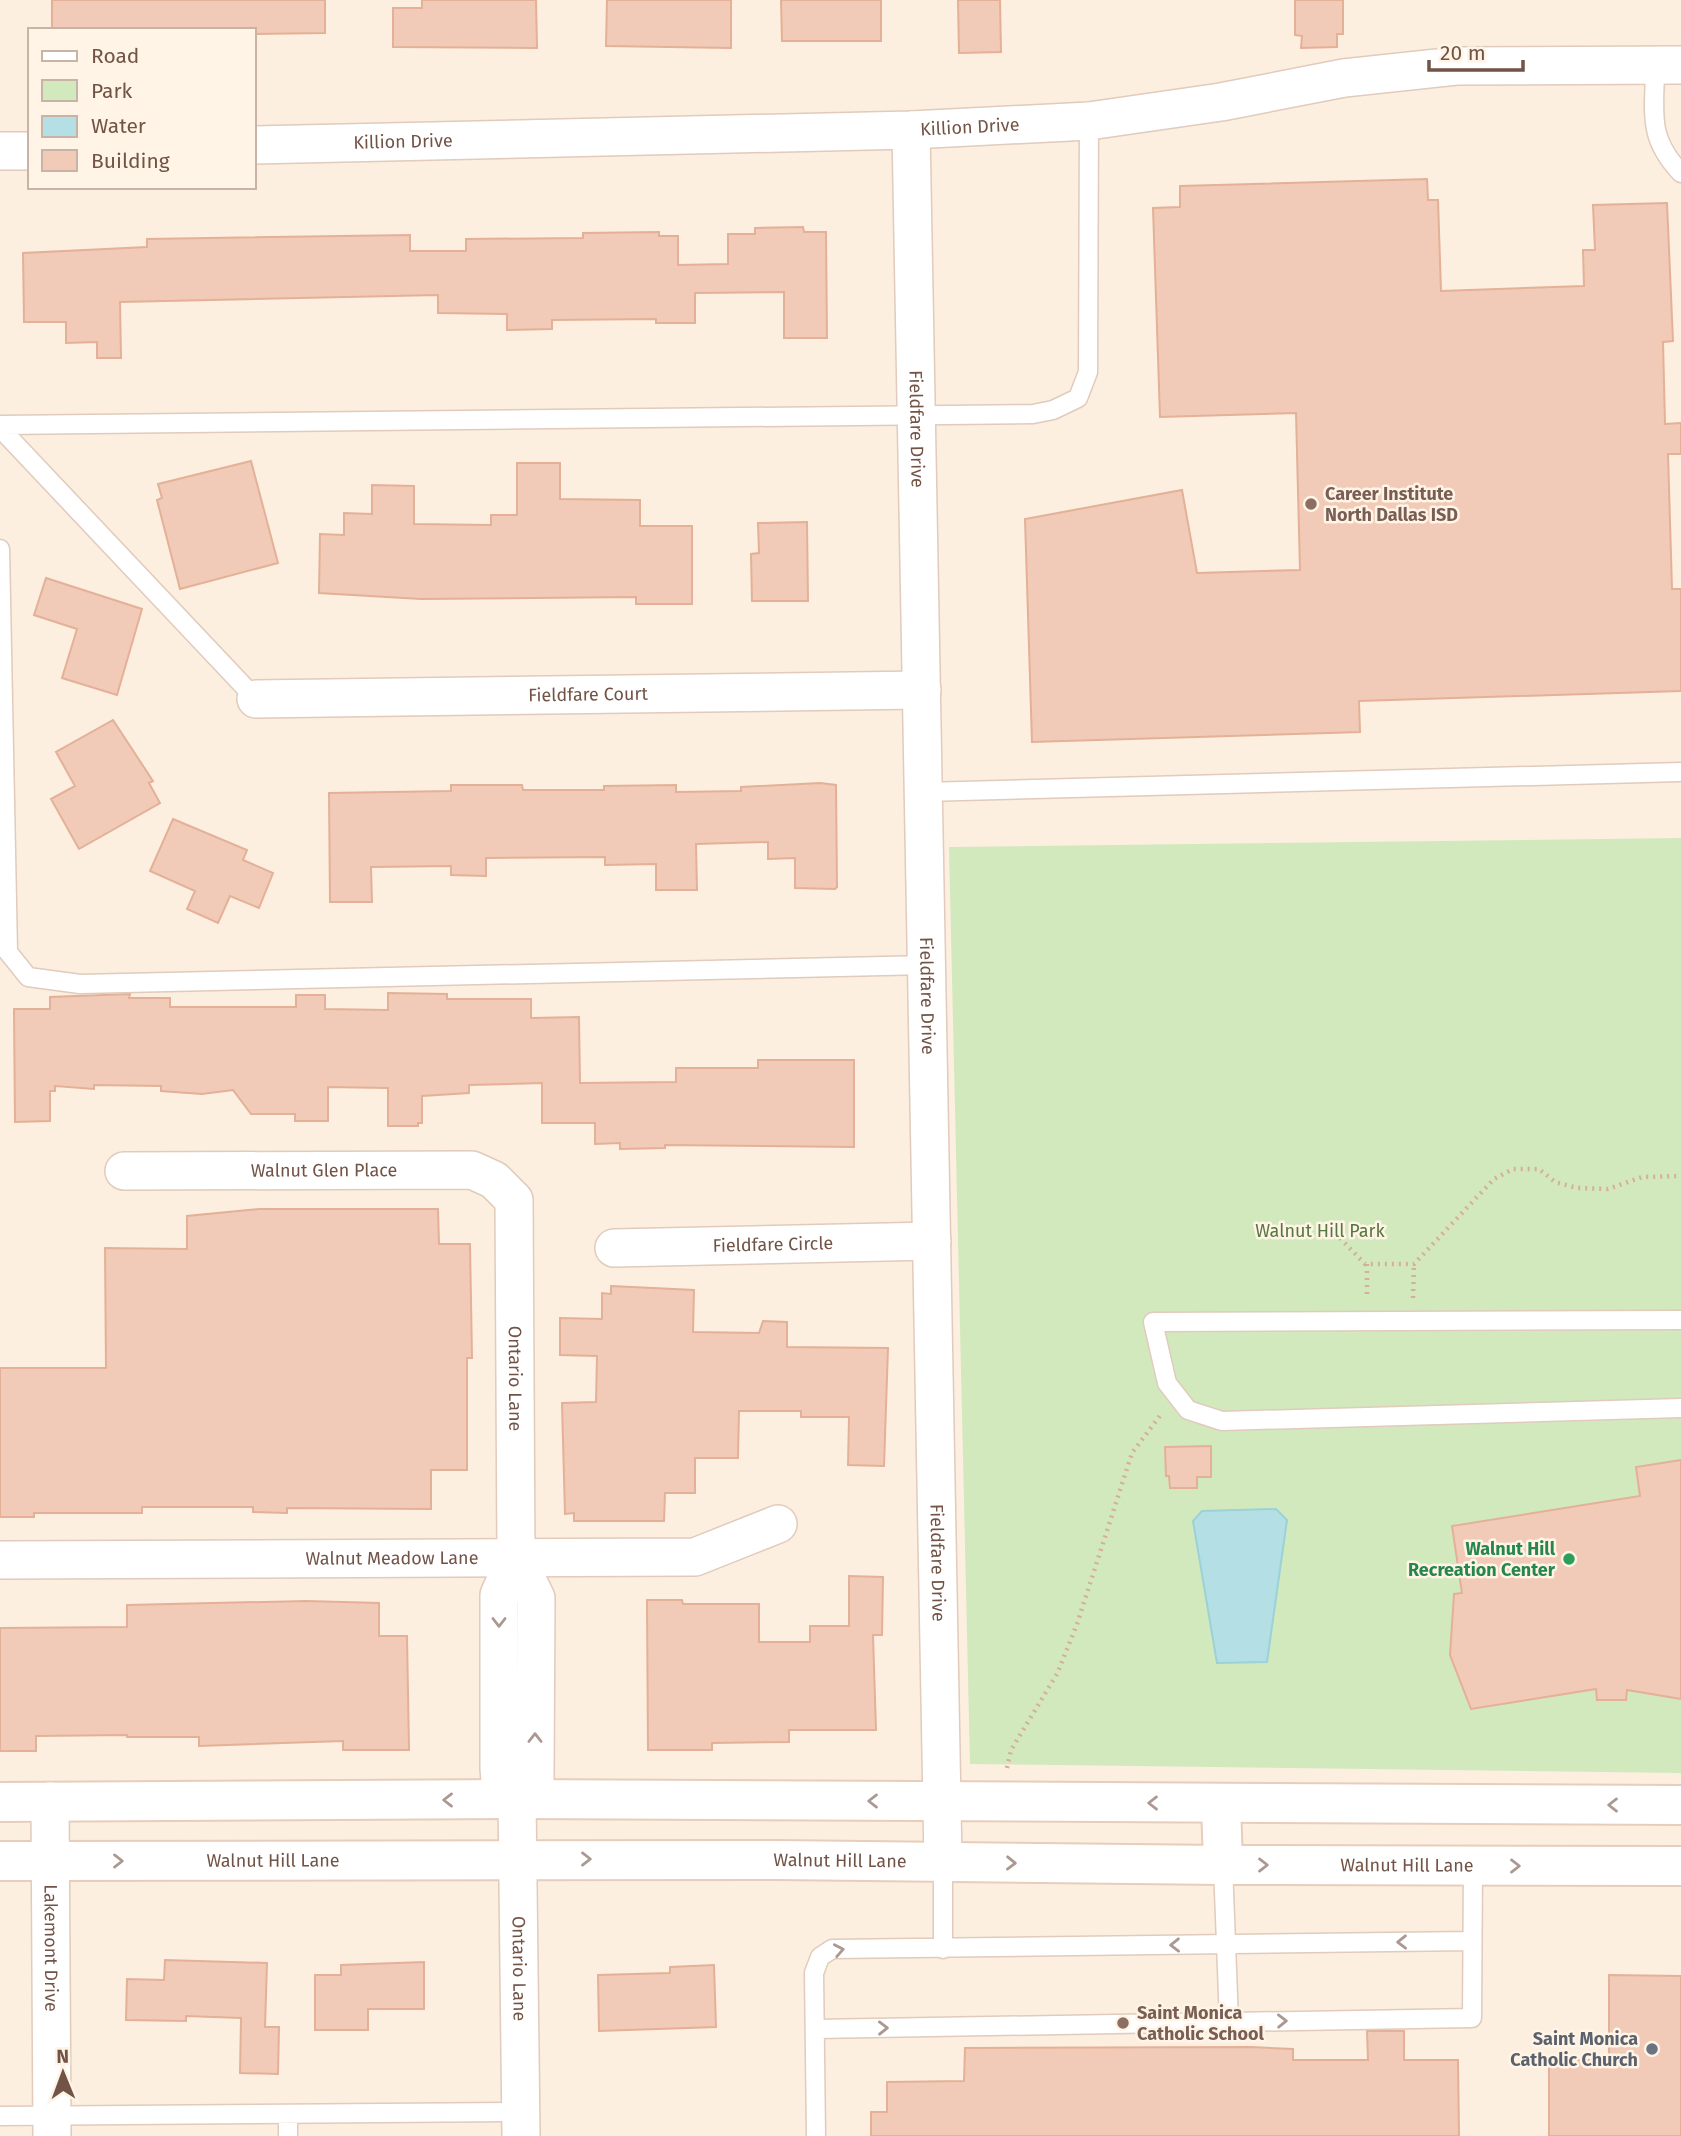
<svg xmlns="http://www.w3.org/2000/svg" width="1681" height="2136" font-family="'Fira Sans',sans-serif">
	<rect width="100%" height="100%" fill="#fcefdf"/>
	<!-- green -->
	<path fill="#d2e9be" d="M1681,838V1773L970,1764L949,847Z"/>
	<!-- water -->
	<path fill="#b4e0e5" stroke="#9bd1d7" stroke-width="2" d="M1276,1509L1287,1520L1267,1662L1217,1663L1193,1521L1202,1511Z"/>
	<!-- building -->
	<path fill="#f1cbb7" stroke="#e4b097" stroke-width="2" d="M52,0H325V33L254,34V30H52Z
		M422,0H536L537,48L393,47V8H422Z
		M607,0H731V48L606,46Z
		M781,0H881V41H782Z
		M958,0H1000L1001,52L959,53Z
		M1295,0H1343V34H1337V47L1301,48L1302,36L1295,35Z
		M1427,179L1428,200H1438L1441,291L1584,286L1583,250H1595L1593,205L1667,203L1673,341L1663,342L1665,424L1681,423V454H1668L1672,589H1681V691L1359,701L1360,732L1032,742L1025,519L1182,490L1197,573L1300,570L1296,413L1160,417L1153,208L1180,207V186Z
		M803,227L804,232H826L827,338H784V292L695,293V323H656V319L552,320V329L507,330V314L438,313V295L120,302L121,358H97V342L66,343V322H24L23,253L147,247V239L410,235V251H466V239L583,238V233L659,232V236H678V265L728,264V234H755V228Z
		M251,461L278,563L180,589L157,500L162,498L158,484Z
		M517,463H560V499L640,500V526H692V604H636V597L421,599L319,593L320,534L344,535V513L372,514V485L414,486V524L491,525V515H517Z
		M807,522L808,601H752L751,554L759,553L758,523Z
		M46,578L142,609L117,695L62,678L77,629L34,615Z
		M113,720L153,781L149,783L160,803L79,849L51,799L75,786L56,752Z
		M820,783L836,785L837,887L835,889L795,888V858L768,859V842L696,844L697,890H656V864L605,865V857L486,858V876L451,875V866L371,867L372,902H330L329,793L451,791V785H522L523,790H604V786L676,785V792L741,791V787Z
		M173,819L247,850L243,860L273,873L259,908L230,896L218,923L187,909L195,891L150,871Z
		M388,993L447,994V999H531V1018L579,1017L580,1083L676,1082V1068H758V1060H854V1147L665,1145V1148L620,1149V1143L595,1144V1123H542V1083L469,1085V1093L422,1096V1123H418V1126H388V1088L328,1087V1121H295V1114H251L233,1090L202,1094L161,1091V1086L94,1085V1089L55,1086V1091H50V1121L15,1122L14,1009H50V997L130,994L129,998H170V1007H296V995H325V1009L388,1010Z
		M259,1209H438L439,1244H470L472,1358H467V1470H431V1509L287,1508V1513L253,1512V1507H142V1513H34V1517H0V1368H106L105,1248L187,1249V1216Z
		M611,1286L694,1290L693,1332L759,1333L763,1321L787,1322V1347L888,1348L884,1466L848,1465L849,1417H801V1411H739L738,1458H695V1493H665L664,1521H574V1513L565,1514L562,1403L596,1402L597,1356L560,1355V1318L602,1319V1293L611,1294Z
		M1211,1446V1477H1197V1488H1170L1169,1476H1166L1165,1447Z
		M1681,1460V1699L1627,1690L1626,1700H1597L1596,1689L1471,1709L1450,1655L1454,1594L1462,1593L1452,1526L1640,1496L1636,1467Z
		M849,1576L883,1577L882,1635H873L876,1730H789V1742L712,1743V1750H648L647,1600H682L683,1604H759V1642H810V1626H849Z
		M306,1601L379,1603V1636H407L409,1750H343V1741L199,1746V1737H127V1735L36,1736V1751H0V1628L127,1627V1605Z
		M165,1960L267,1963L265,2027H279L278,2074L240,2073L241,2018L186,2016V2021L126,2020L127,1979L164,1980Z
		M424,1962V2009H368V2030H315V1975H341V1965Z
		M714,1965L716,2027L599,2031L598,1975L670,1973V1967Z
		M1609,1975L1681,1976V2136H1549V2060H1609Z
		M1367,2031H1404V2060H1458L1459,2136H871V2112H887V2082L964,2081L965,2048L1251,2047L1293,2049V2060H1368Z"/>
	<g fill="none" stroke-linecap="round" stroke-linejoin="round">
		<!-- lane casing -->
		<g stroke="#e0cbbc" stroke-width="21">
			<path id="lane" d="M1655,65C1655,112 1646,136 1681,173
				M0,425L1033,414L1053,410L1078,398L1088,372L1089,121
				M0,428L256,699
				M0,549L8,952L28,977L80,984L928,965
				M924,792L1681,772
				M1681,1320L1153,1322L1167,1383L1188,1410L1222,1421L1681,1408
				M1223,1865L1229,2022
				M943,1949V1861
				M815,2029L1472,2018L1473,1866
				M288,2114V2136
				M0,2116L520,2112
				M816,2136L814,1973L820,1957L832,1949L1470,1941"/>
		</g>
		<!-- street casing -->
		<g stroke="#e0cbbc" stroke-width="40">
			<g id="street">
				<path id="s1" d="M911,130L943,1861"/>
				<path id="s2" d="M254,145L911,130L1089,121L1221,102L1344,78L1456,66L1681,65"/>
				<path d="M0,151H30"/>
				<path id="s3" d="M256,699L922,690"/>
				<path id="s4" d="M124,1171L472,1170L494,1180L514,1200L516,1557L536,1598L535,1779L517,1799"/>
				<path id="s5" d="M614,1248L932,1241"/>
				<path id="s6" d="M516,1557L499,1595V1768L500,1781L517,1799L521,2136"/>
				<path id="s7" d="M0,1560L695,1557L778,1524"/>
				<path id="s8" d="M50,1801L52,2136"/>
			</g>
		</g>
		<!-- secondary casing -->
		<g stroke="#e7cdbb" stroke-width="42">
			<g id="secondary">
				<path d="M0,1802L517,1799L1681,1805"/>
				<path d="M1221,1803L1223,1865"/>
				<path id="s9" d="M0,1861L777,1860L1223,1865L1681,1866"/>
			</g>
		</g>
		<!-- path -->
		<path stroke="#d6ae9b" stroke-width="4.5" stroke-dasharray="2 5" stroke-linecap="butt" d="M1335,1233L1365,1264H1414L1494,1179L1513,1169H1539L1555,1182L1577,1188L1608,1189L1642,1177L1681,1176
			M1367,1264V1299
			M1413,1298L1414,1264
			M1007,1768L1011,1750L1057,1674L1077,1624L1132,1453L1162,1413"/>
		<!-- lane -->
		<use href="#lane" stroke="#fff" stroke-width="18"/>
		<!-- street -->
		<use href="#street" stroke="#fff" stroke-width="37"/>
		<!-- secondary -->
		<use href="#secondary" stroke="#fff" stroke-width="38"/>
	</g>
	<!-- one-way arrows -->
	<defs><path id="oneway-chevron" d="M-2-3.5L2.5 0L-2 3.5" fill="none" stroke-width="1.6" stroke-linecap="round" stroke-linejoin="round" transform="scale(1.75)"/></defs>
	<g stroke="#aa9891">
		<use href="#oneway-chevron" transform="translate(499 1622) rotate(90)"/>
		<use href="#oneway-chevron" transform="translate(535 1738) rotate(-90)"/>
		<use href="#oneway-chevron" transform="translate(448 1800) rotate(180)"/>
		<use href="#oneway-chevron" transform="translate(873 1801) rotate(-180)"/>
		<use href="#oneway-chevron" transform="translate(1153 1803) rotate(-180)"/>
		<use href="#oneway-chevron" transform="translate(1613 1805) rotate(-180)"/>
		<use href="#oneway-chevron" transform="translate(586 1859)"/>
		<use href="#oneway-chevron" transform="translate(118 1861)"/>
		<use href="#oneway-chevron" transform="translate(1011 1863) rotate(1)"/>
		<use href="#oneway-chevron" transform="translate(1263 1865)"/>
		<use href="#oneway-chevron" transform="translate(1515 1866)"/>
		<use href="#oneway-chevron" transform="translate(1402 1942) rotate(179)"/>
		<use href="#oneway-chevron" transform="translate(1175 1945) rotate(179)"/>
		<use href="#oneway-chevron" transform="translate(839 1950) rotate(-11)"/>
		<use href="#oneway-chevron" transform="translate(1282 2021) rotate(-1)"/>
		<use href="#oneway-chevron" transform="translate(883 2028) rotate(-1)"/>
	</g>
	<!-- markers -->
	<g fill="#8d6e63" stroke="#fff4e5" stroke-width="2.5">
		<circle cx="1311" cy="504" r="7"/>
		<circle cx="1123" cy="2023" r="7"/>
	</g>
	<circle fill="#2e9e5b" stroke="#fff4e5" stroke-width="2.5" cx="1569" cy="1559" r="7"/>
	<circle fill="#6b7280" stroke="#fff4e5" stroke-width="2.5" cx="1652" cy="2049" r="7"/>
	<g text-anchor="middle" stroke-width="5" stroke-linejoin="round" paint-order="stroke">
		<!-- street labels -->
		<g font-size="18" fill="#725447" stroke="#fff4e5">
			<text dy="6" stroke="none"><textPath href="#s2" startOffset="716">Killion Drive</textPath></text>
			<text dy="6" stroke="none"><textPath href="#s2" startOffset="149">Killion Drive</textPath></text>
			<text dy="6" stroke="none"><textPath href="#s1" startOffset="299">Fieldfare Drive</textPath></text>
			<text dy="6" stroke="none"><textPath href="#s3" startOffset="332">Fieldfare Court</textPath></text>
			<text dy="6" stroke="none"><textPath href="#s1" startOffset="866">Fieldfare Drive</textPath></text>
			<text dy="6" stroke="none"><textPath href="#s4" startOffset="200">Walnut Glen Place</textPath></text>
			<text dy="6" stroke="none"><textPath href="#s5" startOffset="159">Fieldfare Circle</textPath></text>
			<text dy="6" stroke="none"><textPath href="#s4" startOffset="579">Ontario Lane</textPath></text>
			<text dy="6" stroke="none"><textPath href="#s7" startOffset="392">Walnut Meadow Lane</textPath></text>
			<text dy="6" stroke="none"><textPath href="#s1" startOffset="1433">Fieldfare Drive</textPath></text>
			<text dy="6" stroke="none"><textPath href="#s9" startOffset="273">Walnut Hill Lane</textPath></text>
			<text dy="6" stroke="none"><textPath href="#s9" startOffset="840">Walnut Hill Lane</textPath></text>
			<text dy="6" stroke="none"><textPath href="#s9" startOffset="1407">Walnut Hill Lane</textPath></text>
			<text dy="6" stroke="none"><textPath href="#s8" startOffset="147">Lakemont Drive</textPath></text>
			<text dy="6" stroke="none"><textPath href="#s6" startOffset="422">Ontario Lane</textPath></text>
		</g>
		<!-- education labels -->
		<g font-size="18" font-weight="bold" fill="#785e54" stroke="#fff4e5" text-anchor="start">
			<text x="1325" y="500">Career Institute<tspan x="1325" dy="21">North Dallas ISD</tspan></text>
			<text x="1137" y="2019">Saint Monica<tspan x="1137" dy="21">Catholic School</tspan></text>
		</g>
		<!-- park labels -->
		<g font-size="18" fill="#547840" stroke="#fff4e5">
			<text x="1320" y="1237">Walnut Hill Park</text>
		</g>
		<!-- leisure labels -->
		<g font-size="18" font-weight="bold" fill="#27864d" stroke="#fff4e5" text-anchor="end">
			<text x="1555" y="1555">Walnut Hill<tspan x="1555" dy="21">Recreation Center</tspan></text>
		</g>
		<!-- worship labels -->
		<g font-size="18" font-weight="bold" fill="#5b616d" stroke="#fff4e5" text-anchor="end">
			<text x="1638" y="2045">Saint Monica<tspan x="1638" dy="21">Catholic Church</tspan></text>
		</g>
	</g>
	<!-- legend -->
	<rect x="28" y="28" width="228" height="161" fill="#fff4e5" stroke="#c7b4a6" stroke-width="2"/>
	<rect x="42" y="51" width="35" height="10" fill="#ffffff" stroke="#c7b4a6" stroke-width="2"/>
	<text x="91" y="63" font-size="21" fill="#725447">Road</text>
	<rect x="42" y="80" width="35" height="21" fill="#d2e9be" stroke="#c7b4a6" stroke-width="2"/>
	<text x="91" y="98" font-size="21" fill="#725447">Park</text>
	<rect x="42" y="116" width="35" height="21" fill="#b4e0e5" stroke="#c7b4a6" stroke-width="2"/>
	<text x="91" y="133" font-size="21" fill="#725447">Water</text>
	<rect x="42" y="150" width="35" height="21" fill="#f1cbb7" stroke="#c7b4a6" stroke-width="2"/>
	<text x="91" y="168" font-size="21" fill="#725447">Building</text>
	<!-- north arrow -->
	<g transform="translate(63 2073) rotate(359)" stroke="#fff4e5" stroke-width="5" paint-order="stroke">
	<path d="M0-5L12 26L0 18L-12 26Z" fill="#725447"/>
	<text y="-10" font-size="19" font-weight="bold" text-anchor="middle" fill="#725447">N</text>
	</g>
	<!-- scale -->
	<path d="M1429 60v10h94v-10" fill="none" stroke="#725447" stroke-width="3.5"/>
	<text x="1440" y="60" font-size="21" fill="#725447" stroke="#fff4e5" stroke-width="5" paint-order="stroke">20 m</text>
</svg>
